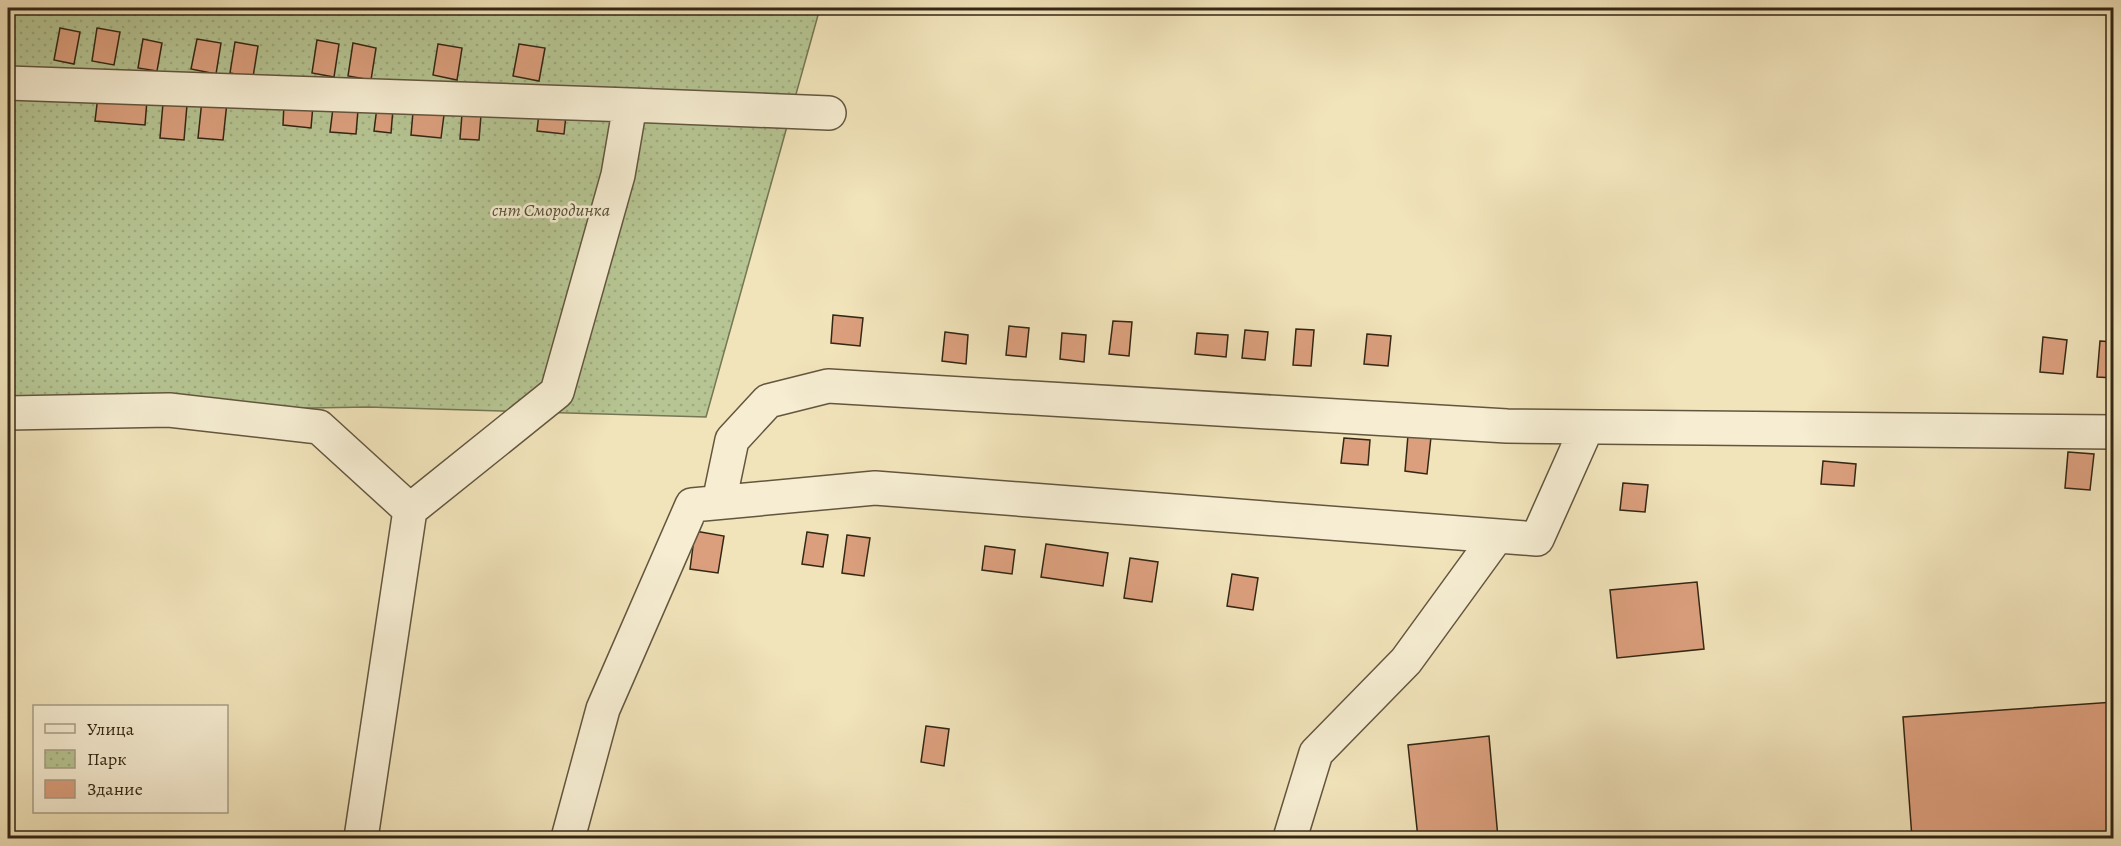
<svg xmlns="http://www.w3.org/2000/svg" width="2121" height="846" font-family="Alegreya,serif">
	<defs>
		<pattern id="park-dots" width="8" height="8" patternUnits="userSpaceOnUse" patternTransform="scale(1.5)"><rect width="8" height="8" fill="#b6c593"/><path d="M2 2h.1M6 6h.1" fill="none" stroke="#9da97e" stroke-width="1.8" stroke-linecap="round"/></pattern>
	</defs>
	<rect width="100%" height="100%" fill="#f1e3ba"/>
	<filter id="stains"><feTurbulence type="fractalNoise" baseFrequency=".00333" numOctaves="4"/><feColorMatrix values="0 0 0 0 .2 0 0 0 0 .09 0 0 0 0 .02 0 0 0 .5 -.17"/></filter>
	<radialGradient id="worn" r=".72"><stop offset=".6" stop-color="#630" stop-opacity="0"/><stop offset="1" stop-color="#630" stop-opacity=".3"/></radialGradient>
	<!-- park -->
	<path fill="url(#park-dots)" stroke="#757654" stroke-width="1.5" d="M8,8H820L706,417L368,407L8,413Z"/>
	<!-- building -->
	<path fill="#db9f7d" stroke="#342714" stroke-width="1.5" d="M60,28L80,32L74,64L54,60Z
		M97,28L120,32L114,65L92,61Z
		M143,39L162,43L157,71L138,68Z
		M197,39L221,43L216,74L191,69Z
		M317,40L339,44L334,77L312,73Z
		M235,42L258,46L253,77L230,73Z
		M353,43L376,48L371,80L348,76Z
		M438,44L462,48L457,80L433,75Z
		M519,44L545,48L539,81L513,76Z
		M98,96L147,100L145,125L95,121Z
		M202,100L227,102L223,140L198,138Z
		M163,103L187,105L184,140L160,138Z
		M284,103L313,105L311,128L283,125Z
		M377,107L393,109L391,133L374,131Z
		M333,108L358,110L356,134L330,132Z
		M413,112L444,115L441,138L411,135Z
		M539,113L566,115L564,134L537,131Z
		M462,114L481,115L479,140L460,139Z
		M833,315L863,318L860,346L831,343Z
		M1113,321L1132,322L1129,356L1109,354Z
		M1009,326L1029,328L1026,357L1006,355Z
		M1296,329L1314,330L1311,366L1293,365Z
		M1245,330L1268,332L1265,360L1242,358Z
		M945,332L968,335L966,364L942,361Z
		M1062,333L1086,335L1084,362L1060,359Z
		M1197,333L1228,335L1226,357L1195,354Z
		M1367,334L1391,336L1388,366L1364,364Z
		M2043,337L2067,340L2063,374L2040,372Z
		M2100,341L2114,342V378L2097,377Z
		M1408,435L1431,437L1427,474L1405,471Z
		M1344,438L1370,440L1368,465L1341,463Z
		M2068,452L2094,454L2090,490L2065,488Z
		M1823,461L1856,464L1854,486L1821,484Z
		M1623,483L1648,485L1645,512L1620,510Z
		M695,531L724,536L718,573L690,569Z
		M807,532L828,535L823,567L802,564Z
		M847,535L870,538L864,576L842,573Z
		M1046,544L1108,553L1103,586L1041,577Z
		M985,546L1015,550L1012,574L982,570Z
		M1130,558L1158,562L1152,602L1124,598Z
		M1232,574L1258,578L1253,610L1227,606Z
		M1697,582L1704,649L1617,658L1610,590Z
		M2114,702V838H1912L1903,717Z
		M926,726L949,729L944,766L921,762Z
		M1489,736L1498,838H1418L1408,745Z"/>
	<g fill="none" stroke-linecap="round" stroke-linejoin="round">
		<!-- minor casing -->
		<g stroke="#63563e" stroke-width="36">
			<path id="minor" d="M8,83L630,105L618,175L557,392L410,510L361,838
				M630,105L829,113
				M8,413L169,410L319,427L410,510
				M719,502L732,440L768,401L828,386L1507,426L2114,432
				M568,838L603,709L692,505L875,488L1537,539L1587,427
				M1290,838L1316,753L1406,661L1497,536"/>
		</g>
		<!-- minor -->
		<use href="#minor" stroke="#f6edd2" stroke-width="33"/>
	</g>
	<g text-anchor="middle" stroke-width="5" stroke-linejoin="round" paint-order="stroke">
		<!-- park labels -->
		<g font-size="18" font-style="italic" fill="#544e34" stroke="#f6edd2">
			<text x="551" y="216">снт Смородинка</text>
		</g>
	</g>
	<!-- margin -->
	<rect width="2121" height="846" fill="none" stroke="#f1e3ba" stroke-width="30"/>
	<rect x="9" y="9" width="2103" height="828" fill="none" stroke="#342714" stroke-width="3"/>
	<rect x="15" y="15" width="2091" height="816" fill="none" stroke="#342714" stroke-width="1.5"/>
	<!-- legend -->
	<rect x="33" y="705" width="195" height="108" fill="#f6edd2" stroke="#a89e86" stroke-width="1.5"/>
	<rect x="45" y="724" width="30" height="9" fill="#f6edd2" stroke="#a89e86" stroke-width="1.5"/>
	<text x="87" y="735" font-size="18" fill="#342714">Улица</text>
	<rect x="45" y="750" width="30" height="18" fill="url(#park-dots)" stroke="#a89e86" stroke-width="1.5"/>
	<text x="87" y="765" font-size="18" fill="#342714">Парк</text>
	<rect x="45" y="780" width="30" height="18" fill="#db9f7d" stroke="#a89e86" stroke-width="1.5"/>
	<text x="87" y="795" font-size="18" fill="#342714">Здание</text>
	<rect width="100%" height="100%" filter="url(#stains)"/>
	<rect width="100%" height="100%" fill="url(#worn)"/>
</svg>
